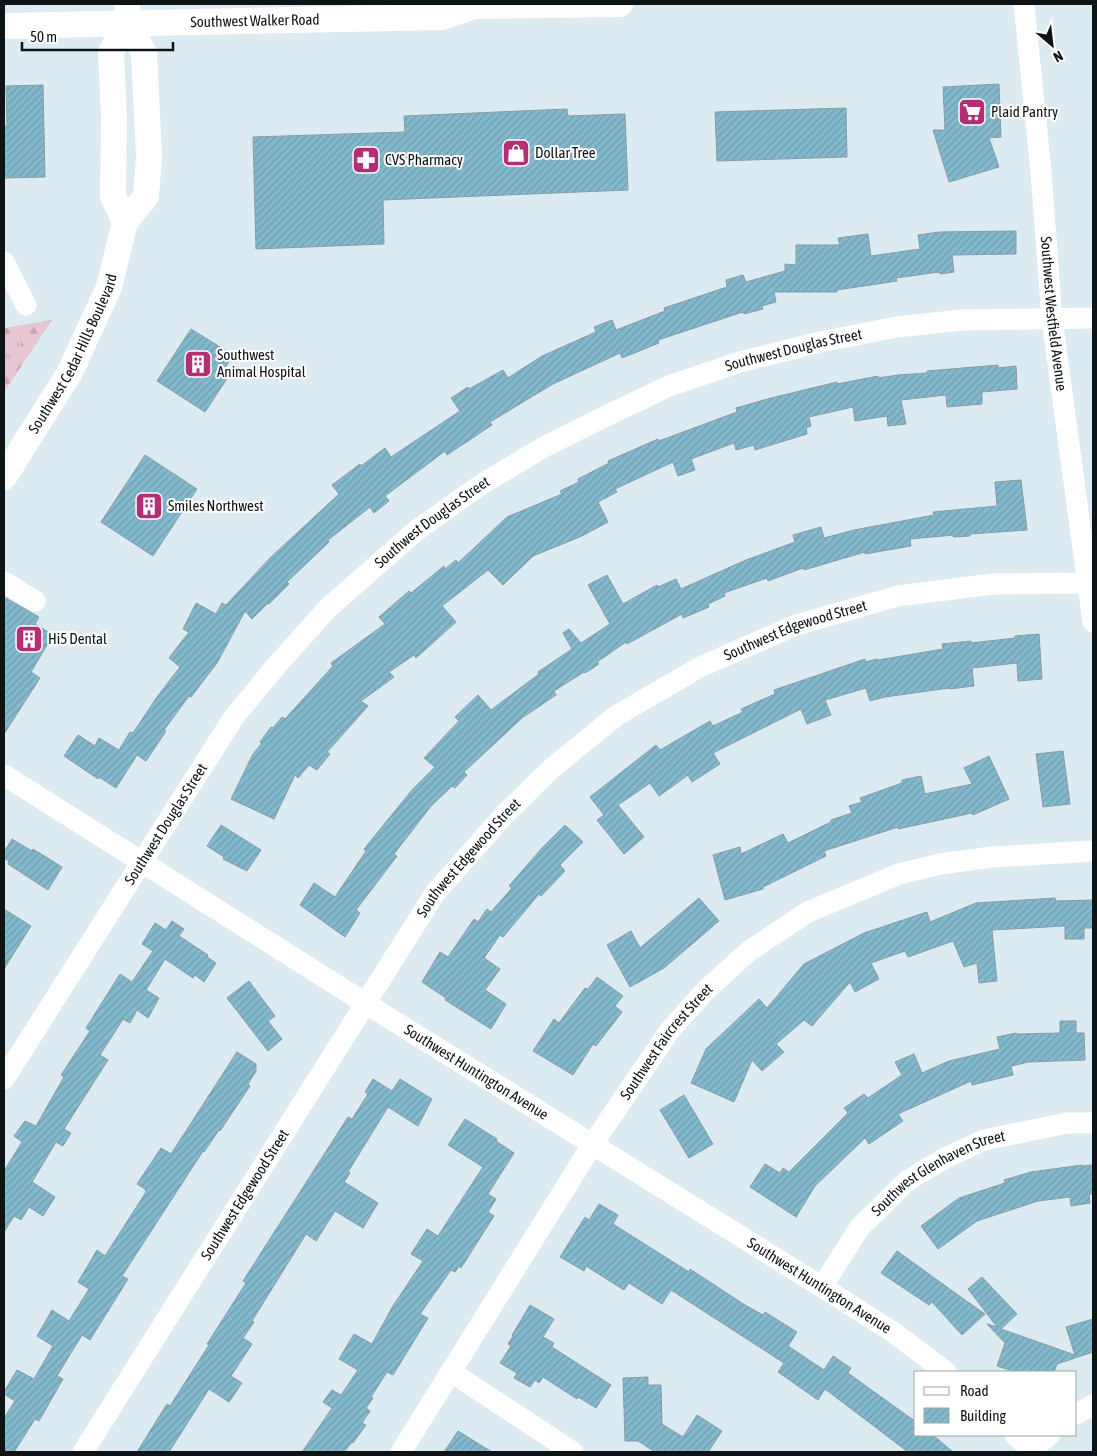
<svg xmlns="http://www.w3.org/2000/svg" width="1097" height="1456" font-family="'Asap Condensed',sans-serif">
	<defs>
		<pattern id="forest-firs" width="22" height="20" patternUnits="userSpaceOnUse" patternTransform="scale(1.25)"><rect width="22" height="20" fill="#e7c5d2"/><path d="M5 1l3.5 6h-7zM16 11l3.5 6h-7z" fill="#c5a8b3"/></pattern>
		<pattern id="park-tufts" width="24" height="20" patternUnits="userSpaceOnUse" patternTransform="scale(1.25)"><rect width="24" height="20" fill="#e7c5d2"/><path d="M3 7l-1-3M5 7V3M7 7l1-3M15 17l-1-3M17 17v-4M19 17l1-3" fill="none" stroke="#c5a8b3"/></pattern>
		<pattern id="building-hatch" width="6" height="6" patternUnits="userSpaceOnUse" patternTransform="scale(1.25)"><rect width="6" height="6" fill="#83b9cd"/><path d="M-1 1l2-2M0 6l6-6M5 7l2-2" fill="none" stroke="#709eaf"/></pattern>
	</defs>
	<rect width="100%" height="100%" fill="#dbebf1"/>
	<!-- forest -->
	<path fill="url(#forest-firs)" d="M52,320L4,392V328Z"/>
	<!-- park -->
	<path fill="url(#park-tufts)" d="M26,337L4,377V340Z"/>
	<!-- building -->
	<path fill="url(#building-hatch)" stroke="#8c9ba0" d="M999,84L1001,137L989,138L999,167L949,182L933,130H945L943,87Z
		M43,85L45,177L4,178V126H7L6,86Z
		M846,108L847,157L717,161L715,112Z
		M567,109L568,116L625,114L628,190L383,200L384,244L256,249L253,137L405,132L404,116Z
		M1016,231V254L952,255L954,272L940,274L939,272L896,278L897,281L837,290V292H774L776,302L762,306L763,309L744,314L743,312L658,340L659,343L622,358L620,353L553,384L490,422L492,425L447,455L445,451L385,496L389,501L374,513L370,507L328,540L329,542L287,582L289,584L269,604L268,603L252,619L245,611L217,663L191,697L189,696L164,730L166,731L146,761L137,755L116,788L99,777L98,779L64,756L78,735L95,746L99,738L119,750L130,732L133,733L157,697L180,667L169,658L189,632L183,629L196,603L216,614L222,603L226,605L271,557L339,494L332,485L360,464L361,466L385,448L391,457L460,411L451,398L468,387L469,389L503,370L508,378L542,356L596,332L594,327L612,320L616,330L665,311L664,308L727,287L726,280L743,275L746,282L785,271V264L796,265V245H840L838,238L868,234L871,256L920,249L918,235L939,232Z
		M191,329L233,355L222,373L228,377L205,412L157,381Z
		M998,365V368L1016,366L1017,389L982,392V404L947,407L946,395L901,400L906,424L888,426L887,416L855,421L853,407L809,417L811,426L806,428L807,434L755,450L754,445L736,450L734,443L691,459L695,470L678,476L673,462L615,489L617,492L598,502L608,522L582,536L533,556L503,585L488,570L442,606L456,622L416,658L414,655L389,672L394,677L361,701L368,706L327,752L330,754L317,770L309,765L298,778L295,775L274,819L231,799L253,754L262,743L260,742L271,727L273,728L282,717L285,719L333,666L331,663L385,624L379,617L409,591L411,593L444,566L445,569L456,560L458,563L507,517L562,494L560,491L579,482L578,479L609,463L608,461L658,439L659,441L737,412L736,408L771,398L837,382V384L878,376V378L898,375L927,373V371Z
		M145,455L197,489L153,556L101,522Z
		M1021,480L1027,530L970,534V536L953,537L954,535L910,539L911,546L865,554V552L804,570L803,568L768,581L767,578L724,593L725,596L708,604L709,607L683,618L682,614L627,644L626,642L597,662L599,664L585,673L584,672L554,691L556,695L522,718L464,772L467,775L455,788L452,786L431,806L394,854L397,856L356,910L360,913L345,937L300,905L314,883L335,897L366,851L364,849L412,790L435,767L424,758L459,721L455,717L478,695L491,710L539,674L538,672L572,649L563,633L569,629L581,643L610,624L588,585L607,575L623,604L657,585L658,587L676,579L681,589L746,560L795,542L793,535L821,527L824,538L854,530L934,515L933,512L997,506L995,482Z
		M4,597L39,617L35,624L53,635L31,672L40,678L4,734Z
		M1039,634L1042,679L1018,681L1017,663L972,668L974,686L949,689V688L885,697L870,701L866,688L825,700L831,715L807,724L801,709L713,753L720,764L692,782L688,775L659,796L650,783L618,805L644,837L624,854L597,820L604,815L590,797L656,745L660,750L710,721L713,726L743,712L741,709L775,694L774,690L865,659V662L877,659L878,660L943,649L942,644L971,641V643L1015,638V636Z
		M1063,751L1070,804L1043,807L1036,754Z
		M989,756L1009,799L973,815L972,813L898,829V827L824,851L826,856L763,887V889L725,900L713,855L740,847L741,854L783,834L788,843L831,822V820L852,813L849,806L862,802L860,798L902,783V780L921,776L925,794L972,784L964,768Z
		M221,825L261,850L247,871L223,859L224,857L207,846Z
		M565,825L583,842L560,865L565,871L541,896L539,894L503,937L500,935L484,958L500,969L485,990L506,1004L491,1029L445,1000L446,998L422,982L440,952L448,957L474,919L478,922L487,909L491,912L512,888L509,886L542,848Z
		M12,839L32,851L33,849L62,867L48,890L8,864L9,861L4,858V852Z
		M699,898L719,921L664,968L630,987L607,945L631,931L640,948Z
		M1055,898L1056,901L1093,900V928H1084V939H1065V926L992,930L997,981L979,983L977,963L964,967L953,941L908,957L905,951L871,963L879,979L855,992L850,982L812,1026L804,1020L776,1044L784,1052L762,1071L752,1060L734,1102L691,1083L706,1049L759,999L767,1008L804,964L864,933L927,912L930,922L976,903Z
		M4,909L31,926L4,969Z
		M172,921L184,929L179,936L208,955L207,957L216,963L204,982L195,975L193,978L165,959L146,990L159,998L148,1018L137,1010L130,1023L123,1019L100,1055L108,1060L64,1129L71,1133L63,1146L56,1142L32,1182L55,1197L43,1216L29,1207L21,1220L14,1216L4,1232V1171L22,1142L14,1136L25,1121L36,1126L64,1077L61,1075L90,1031L86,1028L120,974L132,982L153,951L142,944L155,923L166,930Z
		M597,977L623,996L615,1006L622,1012L596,1046L593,1044L573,1075L533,1051L554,1019L559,1023L585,988L588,989Z
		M249,981L275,1016L268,1021L282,1039L268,1051L227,998Z
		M1060,1021H1076V1033H1084L1085,1060L1029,1062L1011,1066L1013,1075L972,1085L971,1081L898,1114L903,1121L869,1144L865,1138L815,1186L796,1217L750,1187L765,1164L780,1173L783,1168L789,1172L848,1113L844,1108L864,1094L868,1098L902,1075L895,1062L914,1054L922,1073L949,1061L1000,1049L997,1037L1016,1033L1017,1034L1060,1033Z
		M237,1052L256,1064V1071L248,1084L250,1086L220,1131L219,1130L204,1152L203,1151L122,1276L128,1279L90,1340L82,1335L57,1376L63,1379L39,1421L35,1419L14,1452H4V1418L15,1401L4,1394V1392L17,1370L34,1379L53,1346L37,1336L52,1310L69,1321L89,1289L78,1282L97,1250L105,1256L146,1192L145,1189L137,1184L161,1148L171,1154Z
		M373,1079L392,1091L400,1079L432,1099L418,1126L388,1107L348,1172L350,1173L344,1182L378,1203L363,1228L335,1211L316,1241L306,1234L252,1321L254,1322L243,1338L252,1344L231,1376L242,1383L229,1402L209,1389L169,1452H137L167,1404L170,1406L209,1345L207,1344L246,1283L243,1281L348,1117L352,1119L368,1094L365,1092Z
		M684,1095L713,1144L689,1158L660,1110Z
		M465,1119L497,1139L496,1141L514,1153L488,1194L496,1199L488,1212L494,1216L461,1268L459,1266L455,1272L451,1270L420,1314L428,1318L393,1375L387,1372L371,1397L373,1398L366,1408L370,1411L362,1423L366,1425L353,1443L352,1442L344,1452H302L332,1408L323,1402L332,1390L341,1395L358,1370L339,1359L354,1334L372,1344L393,1306L423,1261L411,1254L427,1229L438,1236L483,1167L448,1145Z
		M1082,1165V1166L1093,1165V1194H1089L1090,1203L1071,1206L1070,1197L1038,1201L977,1221L938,1249L921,1226L959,1198L1005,1183L1004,1180L1031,1172Z
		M599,1204L618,1215L613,1224L689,1272L690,1269L745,1305L763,1315L765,1312L797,1332L788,1346L824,1370L833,1356L851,1368L848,1373L916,1422V1435H933L953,1452H908L825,1389L818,1400L778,1372L784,1363L671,1290L662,1304L629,1283L624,1290L586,1266L584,1271L560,1257L585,1217L589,1220Z
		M897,1251L965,1300L985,1314L962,1335L932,1302L929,1305L881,1273Z
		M982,1277L1017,1314L1001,1329L1075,1355L1066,1327L1093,1319V1352L1057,1364L1054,1372H1016L997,1366L1005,1343L987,1324L997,1327L968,1289Z
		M530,1305L554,1319L543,1337L554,1343L552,1347L611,1385L596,1408L578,1397L577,1399L543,1377L539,1383L535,1380L530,1387L514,1378L517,1373L500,1363L511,1346L508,1344L513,1336L512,1335Z
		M648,1377V1385H661L662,1424L683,1437L697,1415L722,1431L708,1452H655L638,1441H625L623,1378Z
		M458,1431L492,1452H444Z"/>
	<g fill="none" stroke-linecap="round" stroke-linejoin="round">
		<!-- minor -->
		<g stroke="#fff" stroke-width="21">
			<path id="s1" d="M1024,4L1041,172L1052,319L1093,622"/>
			<path d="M4,262L26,305"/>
			<path d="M4,582L35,601"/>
			<path id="s2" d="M4,775L365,1003L822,1287L893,1332L946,1372"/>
			<path id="s3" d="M4,1079L234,717L277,665L328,608L417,530L482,484L544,447L604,417L669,386L740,362L820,342L897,327L962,320L1093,318"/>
			<path id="s4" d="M822,1287L860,1227L907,1181L945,1158L984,1140L1067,1123H1093"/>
			<path d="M451,1372L573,1452"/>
			<path d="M1076,1414L1093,1405"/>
			<path d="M1015,1435L1034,1452"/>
			<path d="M1031,1449L1050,1435"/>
			<path id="s5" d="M83,1452L435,893L505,814L551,769L616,716L700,667L796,625L898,596L993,584L1093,583"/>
			<path id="s6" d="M401,1452L592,1145L670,1030L707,989L749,951L808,912L899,874L940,864L993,857L1093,851"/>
		</g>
		<!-- major -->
		<g stroke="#fff" stroke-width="26">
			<path id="s7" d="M4,26L442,17L475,6L620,4"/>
			<path d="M125,222L113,196L114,116L111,52L128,23"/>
			<path id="s8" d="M4,477L70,372L109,287L125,222L146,196L149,156L144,53L128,23L127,4"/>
		</g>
	</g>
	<!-- icons -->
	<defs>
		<g id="supermarket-square" transform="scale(1.4375)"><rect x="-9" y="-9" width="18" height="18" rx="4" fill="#b32e73" stroke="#fff"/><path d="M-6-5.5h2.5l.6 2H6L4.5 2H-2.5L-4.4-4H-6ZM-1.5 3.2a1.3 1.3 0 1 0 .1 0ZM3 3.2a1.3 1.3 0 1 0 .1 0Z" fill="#fff"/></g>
		<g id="shop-square" transform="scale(1.4375)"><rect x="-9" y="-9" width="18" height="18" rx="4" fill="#b32e73" stroke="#fff"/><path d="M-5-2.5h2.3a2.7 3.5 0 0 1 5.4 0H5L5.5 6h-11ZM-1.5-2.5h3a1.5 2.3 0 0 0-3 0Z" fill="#fff"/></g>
		<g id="pharmacy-square" transform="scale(1.4375)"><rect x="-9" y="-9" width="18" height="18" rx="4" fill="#b32e73" stroke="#fff"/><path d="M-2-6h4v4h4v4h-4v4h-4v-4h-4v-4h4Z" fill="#fff"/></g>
		<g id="building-square" transform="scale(1.4375)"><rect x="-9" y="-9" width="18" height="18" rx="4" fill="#b32e73" stroke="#fff"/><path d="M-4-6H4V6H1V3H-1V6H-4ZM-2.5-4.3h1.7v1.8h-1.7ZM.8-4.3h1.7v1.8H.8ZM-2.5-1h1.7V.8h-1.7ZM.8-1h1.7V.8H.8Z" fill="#fff"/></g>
	</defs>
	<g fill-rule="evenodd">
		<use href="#supermarket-square" x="972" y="112"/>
		<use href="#shop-square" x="516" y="153"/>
		<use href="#pharmacy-square" x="366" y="160"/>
		<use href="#building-square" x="198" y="364"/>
		<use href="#building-square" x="149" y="506"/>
		<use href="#building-square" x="29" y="639"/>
	</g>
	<g text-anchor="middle" stroke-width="4" stroke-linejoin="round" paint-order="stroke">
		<!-- street labels -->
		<g font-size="15" fill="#0e1315" stroke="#fff">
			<text dy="5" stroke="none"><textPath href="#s7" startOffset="251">Southwest Walker Road</textPath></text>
			<text dy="5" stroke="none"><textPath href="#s1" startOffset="311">Southwest Westfield Avenue</textPath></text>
			<text dy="5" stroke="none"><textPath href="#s3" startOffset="1112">Southwest Douglas Street</textPath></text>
			<text dy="5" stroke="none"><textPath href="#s8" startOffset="142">Southwest Cedar Hills Boulevard</textPath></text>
			<text dy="5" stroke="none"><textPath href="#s3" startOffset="708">Southwest Douglas Street</textPath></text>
			<text dy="5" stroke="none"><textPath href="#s5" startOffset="1114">Southwest Edgewood Street</textPath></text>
			<text dy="5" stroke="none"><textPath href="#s3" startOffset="302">Southwest Douglas Street</textPath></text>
			<text dy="5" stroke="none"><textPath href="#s5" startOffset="709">Southwest Edgewood Street</textPath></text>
			<text dy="5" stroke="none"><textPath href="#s6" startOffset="489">Southwest Faircrest Street</textPath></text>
			<text dy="5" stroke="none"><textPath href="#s2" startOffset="558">Southwest Huntington Avenue</textPath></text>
			<text dy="5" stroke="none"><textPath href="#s4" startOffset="168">Southwest Glenhaven Street</textPath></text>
			<text dy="5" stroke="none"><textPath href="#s5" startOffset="304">Southwest Edgewood Street</textPath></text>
			<text dy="5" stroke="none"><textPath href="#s2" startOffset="962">Southwest Huntington Avenue</textPath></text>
		</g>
		<!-- poi labels -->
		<g font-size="15" fill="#0e1315" stroke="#fff" text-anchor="start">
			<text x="991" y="117">Plaid Pantry</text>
			<text x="535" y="158">Dollar Tree</text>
			<text x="385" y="165">CVS Pharmacy</text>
			<text x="217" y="360">Southwest<tspan x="217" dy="17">Animal Hospital</tspan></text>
			<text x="168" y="511">Smiles Northwest</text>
			<text x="48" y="644">Hi5 Dental</text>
		</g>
	</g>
	<!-- border -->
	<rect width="1097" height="1456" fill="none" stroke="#0e1315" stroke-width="10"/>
	<!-- legend -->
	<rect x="914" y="1371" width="162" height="65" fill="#ffffff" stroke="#9fa1a1"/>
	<rect x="924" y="1387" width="25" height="8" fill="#ffffff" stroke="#9fa1a1"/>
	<text x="960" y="1396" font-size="15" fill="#0e1315">Road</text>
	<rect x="924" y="1408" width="25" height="15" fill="url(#building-hatch)" stroke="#9fa1a1"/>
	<text x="960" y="1421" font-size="15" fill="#0e1315">Building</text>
	<!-- north arrow -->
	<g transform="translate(1052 45) rotate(152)" stroke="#ffffff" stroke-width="4" paint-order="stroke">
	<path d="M0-4L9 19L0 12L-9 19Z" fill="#0e1315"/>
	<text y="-8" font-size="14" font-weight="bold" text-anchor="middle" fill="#0e1315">N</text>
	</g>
	<!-- scale -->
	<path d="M22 42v8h151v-8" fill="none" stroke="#0e1315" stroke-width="2.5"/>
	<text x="30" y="42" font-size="15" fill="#0e1315" stroke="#ffffff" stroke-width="4" paint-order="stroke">50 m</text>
</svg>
